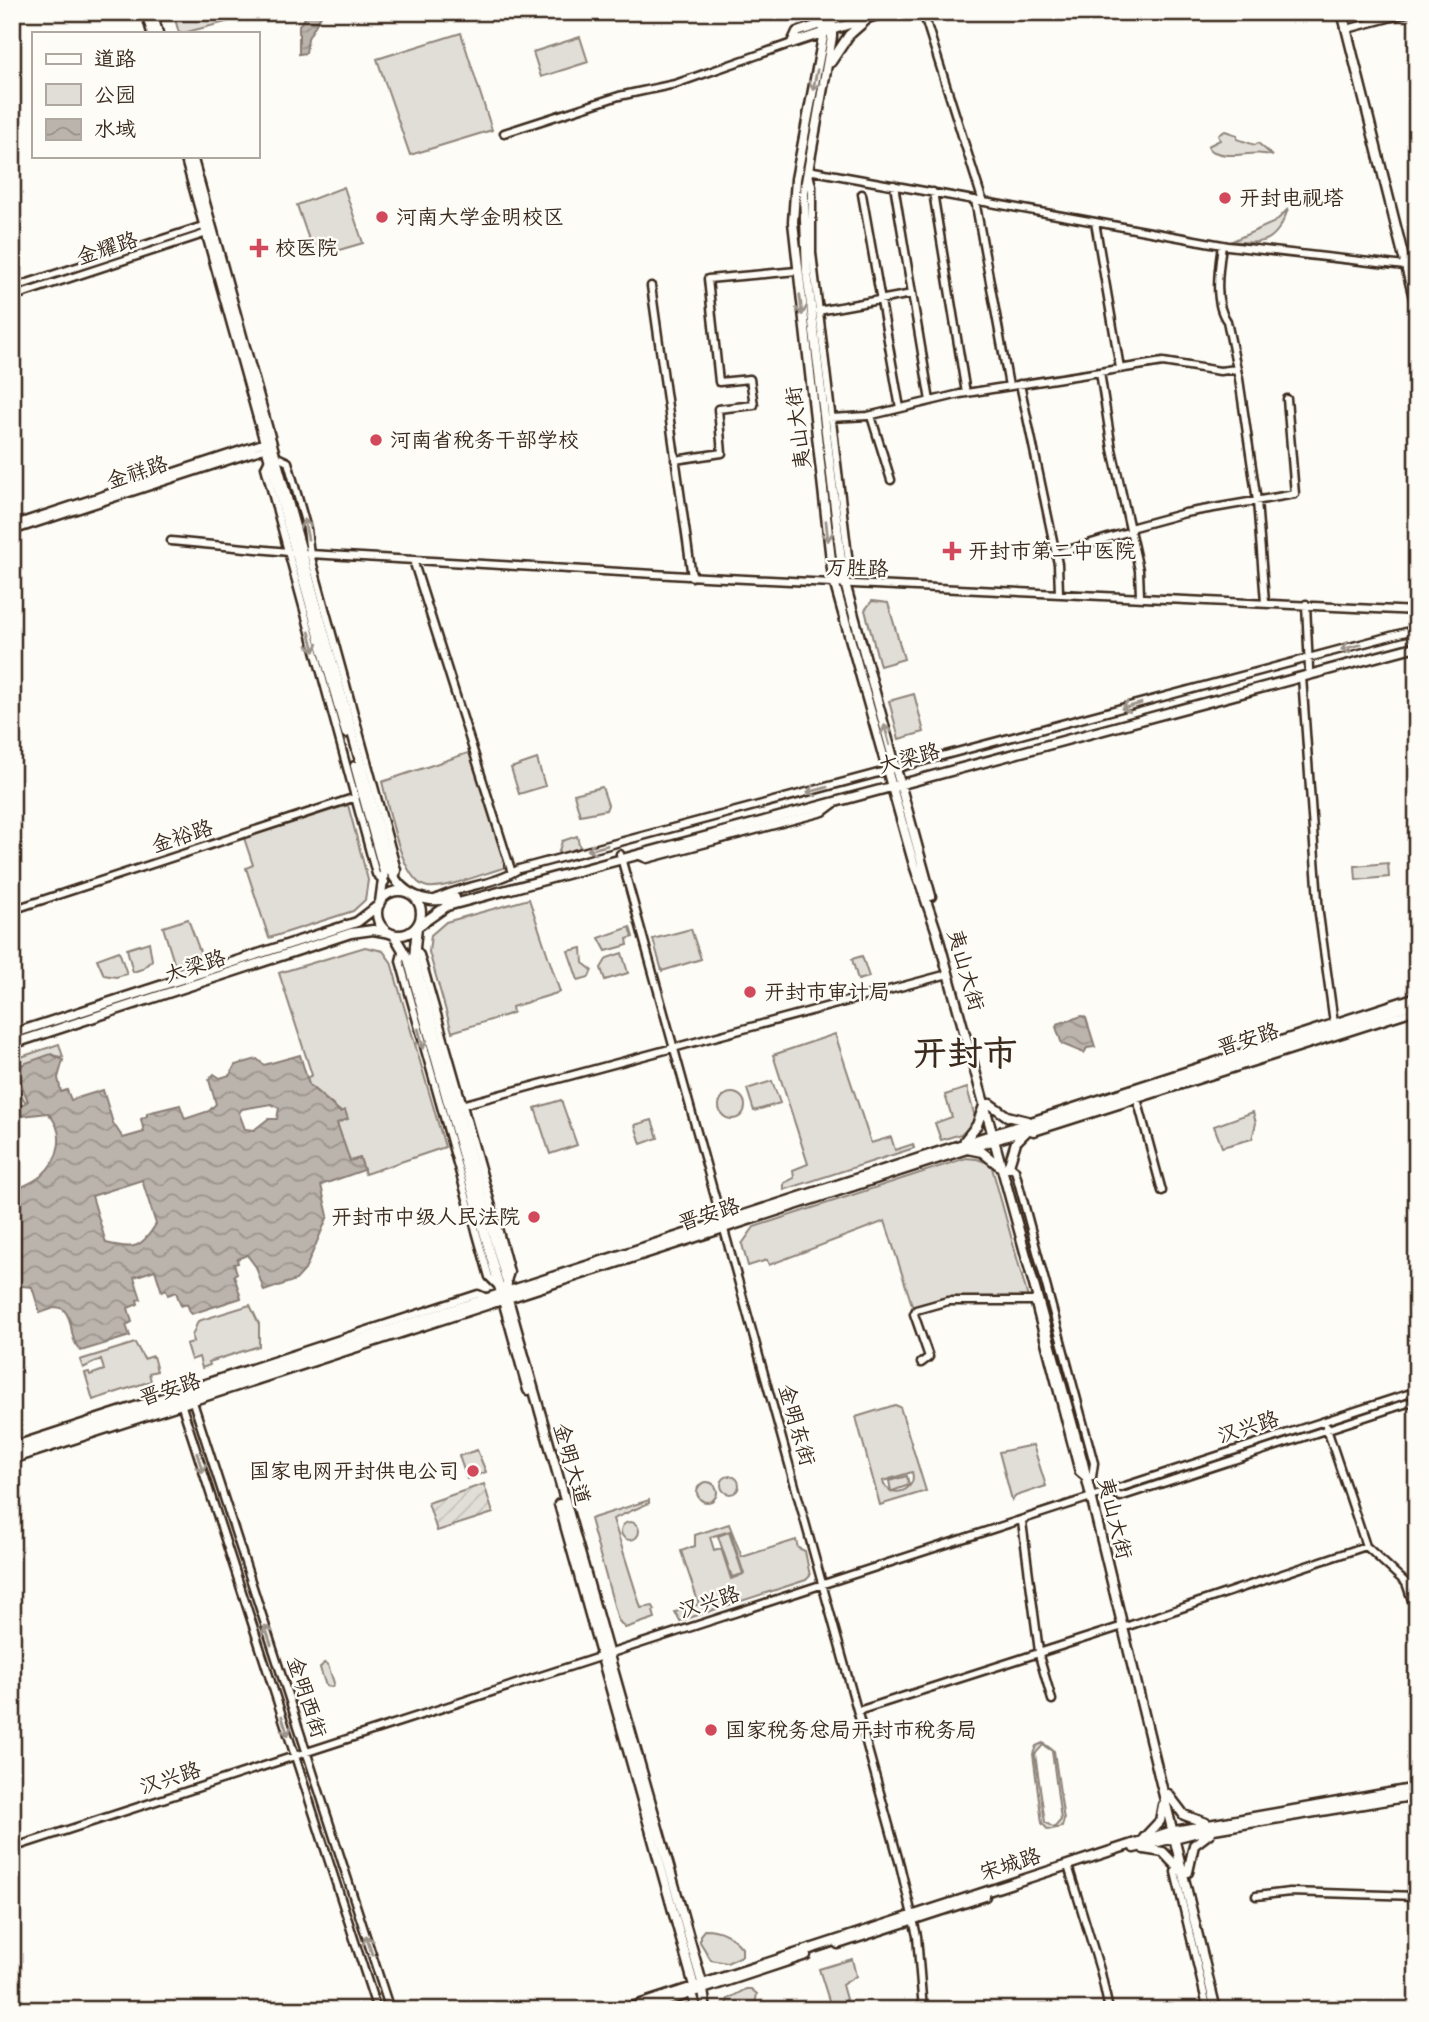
<svg xmlns="http://www.w3.org/2000/svg" width="1429" height="2022" font-family="Itim,'LXGW WenKai TC',sans-serif">
	<defs>
		<pattern id="garden-furrows" width="10" height="10" patternUnits="userSpaceOnUse" patternTransform="scale(1.75)"><rect width="10" height="10" fill="#e1ded7"/><path d="M-1 1l2-2M0 10L10 0M9 11l2-2" fill="none" stroke="#c2bfb8"/></pattern>
		<pattern id="water-waves" width="16" height="10" patternUnits="userSpaceOnUse" patternTransform="scale(1.75)"><rect width="16" height="10" fill="#bbb4ad"/><path d="M0 5q4-4 8 0t8 0" fill="none" stroke="#99938c"/></pattern>
	</defs>
	<rect width="100%" height="100%" fill="#fdfcf7"/>
	<filter id="ink" filterUnits="userSpaceOnUse"><feTurbulence type="fractalNoise" baseFrequency=".0143" numOctaves="2"/><feDisplacementMap in="SourceGraphic" scale="14" xChannelSelector="R" yChannelSelector="G"/><feConvolveMatrix kernelMatrix="1 2 1 2 8 2 1 2 1" color-interpolation-filters="sRGB"/></filter>
	<g filter="url(#ink)">
		<!-- green -->
		<path fill="#e1ded7" stroke="#8e847a" stroke-width="2" fill-rule="evenodd" d="M173,12H265L183,33H179Z
			M461,33L492,130L410,155L377,59Z
			M580,37L588,62L541,77L533,52Z
			M1225,131L1237,135V139L1255,145L1258,143L1273,156C1251,148 1233,162 1210,150L1208,146L1220,140L1218,135Z
			M344,187L363,243L315,257L297,205Z
			M1288,209C1277,241 1265,246 1232,241L1275,222Z
			M872,601L888,603L904,659L880,666L865,610Z
			M914,694L924,732L899,739L889,701Z
			M471,752L507,867C487,872 447,889 428,887C401,884 389,806 382,782Z
			M537,759L545,786L519,794L511,768Z
			M602,787L608,805L606,810L580,815L574,794Z
			M348,805L368,880L365,900L353,911L269,938L246,868L253,865L244,838Z
			M577,836L580,848L558,854L562,841Z
			M1388,863L1389,877L1356,880L1355,866Z
			M529,899L560,992L512,1007L513,1013L452,1032L429,952L431,935L446,922Z
			M188,919L203,960L176,969L163,927Z
			M630,927L633,937L627,939L628,945L606,951L599,938Z
			M691,929L701,959L662,971L653,939Z
			M149,942L152,960L142,969L133,972L127,949Z
			M365,947L383,951L391,962L445,1147L365,1174L360,1158L350,1162L337,1123L344,1111L341,1112L309,1085L307,1078L312,1075L279,973Z
			M582,948L583,963L592,970L589,977L578,980L568,951Z
			M119,951L127,974L116,977L104,975L97,959Z
			M622,953L628,973L605,980L601,968L607,958Z
			M862,956L869,977L858,980L852,959Z
			M835,1034L871,1143L891,1137L895,1150L913,1144L914,1148L784,1190V1183L794,1178L793,1170L808,1164L773,1055Z
			M59,1044L63,1057L55,1056L18,1079L27,1097V1105L12,1080V1060Z
			M772,1081L780,1103L754,1111L747,1089Z
			M967,1088L975,1117L968,1132L941,1140L935,1123L952,1117L945,1095Z
			M719 1106a13 13 0 1 1 26 0a13 13 0 1 1-26 0Z
			M561,1100L577,1145L550,1154L535,1108Z
			M1253,1112L1256,1123L1252,1139L1222,1147L1214,1126Z
			M652,1120L658,1138L641,1144L635,1125Z
			M966,1158L977,1159L991,1164L1028,1298L947,1297L913,1308L885,1221L769,1265L767,1260L748,1266L742,1244L754,1227Z
			M250,1305L259,1324V1346L209,1362L210,1365L202,1368L199,1357L191,1360L186,1344L193,1342L192,1336L198,1321Z
			M135,1343L144,1359L153,1356L157,1371L149,1373L151,1381L93,1400L85,1373L89,1372L90,1375L104,1370L101,1359L83,1368L80,1360Z
			M895,1405L900,1407L926,1491L880,1505L856,1417ZM912,1472C916,1485 904,1494 892,1491L909,1485L907,1476L889,1481L891,1491L884,1485L883,1481Z
			M1033,1445L1046,1486L1016,1496L1012,1500L999,1452Z
			M477,1450L486,1472L467,1479L459,1456Z
			M721 1485a9 9 0 1 1 18 0a9 9 0 1 1-18 0Z
			M697 1492a10 10 0 1 1 20 0a10 10 0 1 1-20 0Z
			M649,1500V1503L613,1519L641,1608L653,1606L655,1610L653,1611L655,1618L625,1628L618,1620L590,1519Z
			M621 1531a9 9 0 1 1 18 0a9 9 0 1 1-18 0Z
			M729,1524L742,1557L796,1540L798,1548L805,1551L810,1576L806,1580L680,1621L675,1612L699,1604L681,1551L695,1546V1535ZM730,1531L744,1574L731,1579L721,1548L714,1550L710,1537Z
			M729,1532L743,1574L732,1577L718,1536Z
			M324,1663L328,1665L334,1683L332,1687L326,1686L320,1668Z
			M1043,1743L1054,1751L1064,1820L1062,1827L1048,1830L1042,1823L1033,1754L1036,1746ZM1043,1745L1052,1751L1061,1820L1054,1828L1045,1822L1035,1754Z
			M705,1929C720,1929 733,1937 742,1948V1956L727,1963L711,1960L700,1942V1935Z
			M852,1959L856,1976L842,1985L849,2010H832L819,1969Z
			M746,1989H751L757,1994L754,2010H724L728,1999Z"/>
		<!-- garden -->
		<path fill="url(#garden-furrows)" stroke="#8e847a" stroke-width="2" d="M484,1484L493,1513L437,1531L428,1503Z"/>
		<!-- water -->
		<path fill="url(#water-waves)" stroke="#887d74" stroke-width="2" fill-rule="evenodd" d="M310,12H323L308,38L306,53L299,54V25Z
			M1082,1016L1086,1018L1095,1047L1087,1048L1084,1053L1062,1044L1056,1027L1057,1024Z
			M51,1054L63,1060L58,1078L61,1092L67,1090L71,1100L103,1090L113,1123L123,1138L144,1132L141,1119L147,1116V1113L180,1105L185,1119L209,1111L216,1104L209,1080L214,1074L220,1078L230,1075L235,1065L257,1059L264,1065L300,1055L309,1085L340,1112L345,1110L348,1119L337,1123L350,1161L360,1158L364,1170L321,1185L328,1216L305,1270L296,1280L264,1291L256,1267L247,1255L237,1259L238,1263L234,1264L237,1273L234,1275L241,1298L191,1314L187,1304L181,1306L176,1292L168,1295L166,1290L162,1292L155,1270L134,1277L141,1299L137,1300L138,1304L128,1308L132,1322L126,1325L130,1336L81,1351C68,1339 75,1321 63,1309L57,1307L40,1313L32,1287L12,1285V1192C22,1186 33,1183 41,1176C61,1158 66,1132 48,1113L22,1116L12,1125V1112L28,1101L17,1073L23,1064ZM271,1104L279,1108L277,1119H268L254,1130L245,1129L239,1113L242,1109ZM142,1180L156,1224C141,1249 134,1250 106,1243L92,1196Z"/>
		<g fill="none" stroke-linecap="round" stroke-linejoin="round">
			<!-- minor casing -->
			<g stroke="#3b2a1e" stroke-width="11">
				<path id="minor" d="M923,12L983,202
					M1351,28L1411,12
					M504,133L619,96L675,84L792,43
					M894,185L930,401
					M933,192L966,393
					M862,194L900,408
					M975,200L1009,386
					M1095,222L1120,368
					M1222,245C1219,267 1213,303 1227,321L1239,379L1257,501L1265,602
					M651,286L692,577
					M12,288L209,224
					M12,297L210,232
					M818,311L912,294
					M1100,372L1112,449L1139,570L1140,596
					M1020,384L1058,564L1059,593
					M871,416L891,480
					M830,418L868,416L960,394L1163,362L1220,371L1237,369
					M275,456L288,462L307,529L310,554L397,870L395,879
					M269,459L265,467L376,874L385,882
					M675,460L722,453L718,409L754,405L750,379L719,382L708,279L797,271
					M12,525L269,441
					M1130,528L1185,513L1295,494L1287,399
					M12,531L270,447
					M171,541L310,554L705,577L1417,611
					M1055,554L1131,531
					M413,560L512,873
					M843,573L849,564L812,253V186L808,170L1228,246L1405,266
					M1306,604L1309,669
					M1302,677L1319,914L1334,1023
					M620,854L900,1865L917,1936L923,2010
					M637,855L647,859L823,812L835,803
					M433,900C460,885 493,886 519,869L1417,629
					M12,910L356,797
					M414,947L420,955L498,1228L510,1272L507,1281
					M403,949L400,961L489,1277L497,1285
					M1136,1095L1162,1191
					M454,1107L948,974
					M1027,1130L1034,1132L1417,1010
					M1008,1164L1015,1170L1094,1463L1092,1477
					M1034,1300L1079,1472L1085,1477
					M921,1363L929,1357L914,1314L916,1310L948,1301H1035
					M192,1399L390,2010
					M180,1400L377,2010
					M1326,1426L1366,1546L1406,1583L1417,1615
					M12,1446L478,1294L487,1298
					M1114,1492L1120,1497L1417,1400
					M1022,1522L1040,1659L1052,1700
					M1407,1584L1417,1581
					M1128,1626L1366,1546
					M858,1711L1123,1626
					M12,1848L1417,1391
					M1180,1865L1175,1872L1208,2010
					M1069,1869L1101,1973L1109,2010
					M1256,1896L1290,1892L1417,1896"/>
			</g>
			<!-- major casing -->
			<g stroke="#3b2a1e" stroke-width="13">
				<path id="major" d="M146,12L152,33
					M152,12L158,33
					M822,12L824,32L796,179L793,222L833,578L914,865L937,933L1082,1459L1216,2010
					M832,12V37L804,193L807,272L843,576L931,896
					M1342,12L1417,310
					M792,43L886,12
					M792,43L797,32L859,12
					M831,62L849,35L865,21
					M185,156L346,733
					M192,156L390,869C401,896 428,905 455,898
					M355,766L384,872L380,902
					M377 913a22 22 0 1 1 44 0a22 22 0 1 1-44 0Z
					M394,935L408,959L528,1390
					M12,1034L357,922L379,905
					M12,1044L351,933L373,930L390,933
					M990,1104L1007,1116L1027,1121
					M965,1140L977,1125L985,1103
					M967,1149L982,1152L1001,1167
					M1008,1168L1016,1142L1029,1129
					M12,1452L1417,997
					M12,1459L1417,1003
					M559,1504L694,1986L692,1993L697,2010
					M1168,1794L1184,1815L1206,1823
					M1144,1838L1160,1821L1163,1805
					M1134,1848L1202,1831L1417,1795
					M1144,1849L1163,1852L1181,1871
					M1188,1872L1194,1845L1211,1832
					M838,1944L985,1896
					M652,2006L806,1955
					M623,2010L1169,1832L1417,1788
					M706,2010L702,1983L506,1292L507,1283L414,958L417,927L447,906L1417,646"/>
			</g>
			<!-- minor -->
			<use href="#minor" stroke="#fdfcf7" stroke-width="6"/>
			<!-- major -->
			<use href="#major" stroke="#fdfcf7" stroke-width="8"/>
		</g>
		<!-- one-way arrows -->
		<defs><path id="oneway-shaft" d="M-6 0H5M1.5-3L5.5 0L1.5 3" fill="none" stroke-width="1.6" stroke-linecap="round" stroke-linejoin="round" transform="scale(1.75)"/></defs>
		<g stroke="#9c938a">
			<use href="#oneway-shaft" transform="translate(815 80) rotate(102)"/>
			<use href="#oneway-shaft" transform="translate(801 305) rotate(83)"/>
			<use href="#oneway-shaft" transform="translate(306 529) rotate(-101)"/>
			<use href="#oneway-shaft" transform="translate(827 531) rotate(84)"/>
			<use href="#oneway-shaft" transform="translate(312 642) rotate(75)"/>
			<use href="#oneway-shaft" transform="translate(1351 647) rotate(165)"/>
			<use href="#oneway-shaft" transform="translate(1131 706) rotate(165)"/>
			<use href="#oneway-shaft" transform="translate(887 735) rotate(-105)"/>
			<use href="#oneway-shaft" transform="translate(817 790) rotate(165)"/>
			<use href="#oneway-shaft" transform="translate(597 848) rotate(165)"/>
			<use href="#oneway-shaft" transform="translate(421 1039) rotate(75)"/>
			<use href="#oneway-shaft" transform="translate(200 1463) rotate(72)"/>
			<use href="#oneway-shaft" transform="translate(268 1635) rotate(-108)"/>
			<use href="#oneway-shaft" transform="translate(285 1726) rotate(72)"/>
			<use href="#oneway-shaft" transform="translate(369 1945) rotate(-108)"/>
		</g>
	</g>
	<!-- markers -->
	<g fill="#d1495b" stroke="#fdfcf7" stroke-width="2.5">
		<circle cx="1225" cy="198" r="7"/>
		<circle cx="382" cy="217" r="7"/>
		<path d="M255.5 237.5h7v7h7v7h-7v7h-7v-7h-7v-7h7z"/>
		<circle cx="376" cy="440" r="7"/>
		<path d="M948.5 540.5h7v7h7v7h-7v7h-7v-7h-7v-7h7z"/>
		<circle cx="750" cy="992" r="7"/>
		<circle cx="534" cy="1217" r="7"/>
		<circle cx="473" cy="1471" r="7"/>
		<circle cx="711" cy="1730" r="7"/>
	</g>
	<g text-anchor="middle" stroke-width="5" stroke-linejoin="round" paint-order="stroke">
		<!-- poi labels -->
		<g font-size="21" fill="#3b2a1e" stroke="#fdfcf7" text-anchor="start">
			<text x="1239" y="205">开封电视塔</text>
			<text x="396" y="224">河南大学金明校区</text>
			<text x="275" y="255">校医院</text>
			<text x="390" y="447">河南省税务干部学校</text>
			<text x="968" y="558">开封市第二中医院</text>
			<text x="764" y="999">开封市审计局</text>
			<text x="520" y="1224" text-anchor="end">开封市中级人民法院</text>
			<text x="459" y="1478" text-anchor="end">国家电网开封供电公司</text>
			<text x="725" y="1737">国家税务总局开封市税务局</text>
		</g>
		<!-- street labels -->
		<g font-size="21" fill="#3b2a1e" stroke="#fdfcf7">
			<text transform="translate(107 248) rotate(-18)" y="7">金耀路</text>
			<text transform="translate(798 428) rotate(-97)" y="7">夷山大街</text>
			<text transform="translate(137 472) rotate(-18)" y="7">金祥路</text>
			<text transform="translate(857 568) rotate(2)" y="7">万胜路</text>
			<text transform="translate(909 758) rotate(-15)" y="7">大梁路</text>
			<text transform="translate(182 836) rotate(-18)" y="7">金裕路</text>
			<text transform="translate(195 966) rotate(-18)" y="7">大梁路</text>
			<text transform="translate(966 970) rotate(74)" y="7">夷山大街</text>
			<text transform="translate(1248 1039) rotate(-18)" y="7">晋安路</text>
			<text transform="translate(709 1214) rotate(-18)" y="7">晋安路</text>
			<text transform="translate(170 1389) rotate(-18)" y="7">晋安路</text>
			<text transform="translate(797 1425) rotate(74)" y="7">金明东街</text>
			<text transform="translate(1248 1427) rotate(-18)" y="7">汉兴路</text>
			<text transform="translate(572 1464) rotate(74)" y="7">金明大道</text>
			<text transform="translate(1115 1518) rotate(76)" y="7">夷山大街</text>
			<text transform="translate(709 1602) rotate(-18)" y="7">汉兴路</text>
			<text transform="translate(307 1697) rotate(72)" y="7">金明西街</text>
			<text transform="translate(170 1778) rotate(-18)" y="7">汉兴路</text>
			<text transform="translate(1010 1864) rotate(-18)" y="7">宋城路</text>
		</g>
		<!-- town labels -->
		<g font-size="35" font-weight="bold" fill="#3b2a1e" stroke="#fdfcf7">
			<text x="965" y="1065">开封市</text>
		</g>
	</g>
	<!-- margin -->
	<rect width="1429" height="2022" fill="none" stroke="#fdfcf7" stroke-width="42"/>
	<rect x="21" y="21" width="1387" height="1980" fill="none" stroke="#3b2a1e" stroke-width="2.5" filter="url(#ink)"/>
	<!-- legend -->
	<rect x="32" y="32" width="228" height="126" fill="#fdfcf7" stroke="#afa8a0" stroke-width="2"/>
	<rect x="46" y="54" width="35" height="10" fill="#fdfcf7" stroke="#afa8a0" stroke-width="2"/>
	<text x="94" y="66" font-size="21" fill="#3b2a1e">道路</text>
	<rect x="46" y="84" width="35" height="21" fill="#e1ded7" stroke="#afa8a0" stroke-width="2"/>
	<text x="94" y="102" font-size="21" fill="#3b2a1e">公园</text>
	<rect x="46" y="119" width="35" height="21" fill="url(#water-waves)" stroke="#afa8a0" stroke-width="2"/>
	<text x="94" y="136" font-size="21" fill="#3b2a1e">水域</text>
</svg>
